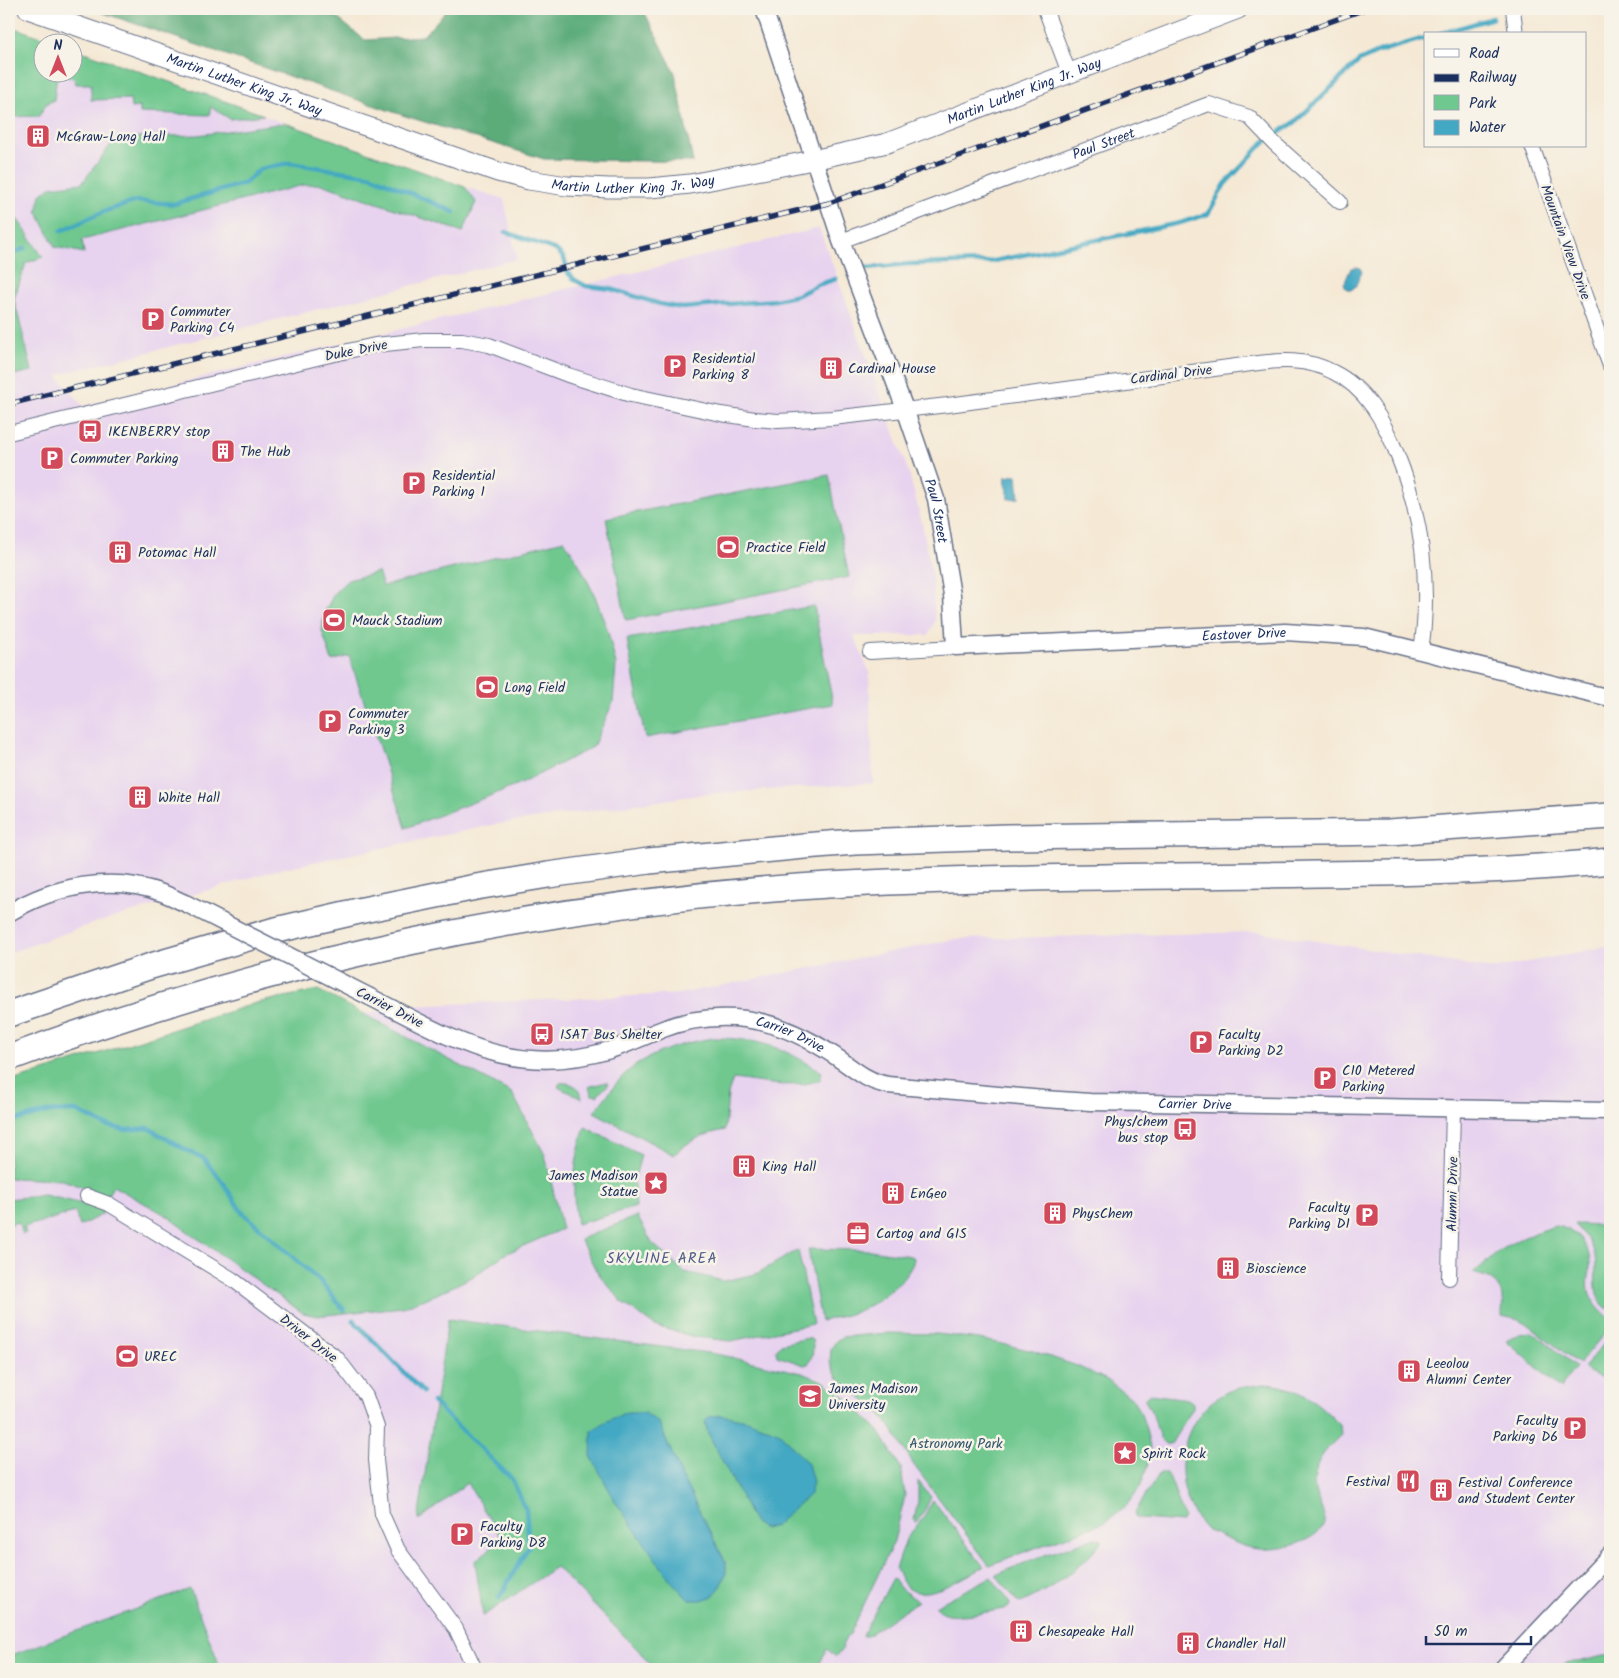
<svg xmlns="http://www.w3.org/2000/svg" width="1619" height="1678" font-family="Kalam,sans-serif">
	<rect width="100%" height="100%" fill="#f7f3e8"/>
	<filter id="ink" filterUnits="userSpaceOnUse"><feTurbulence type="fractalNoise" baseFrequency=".02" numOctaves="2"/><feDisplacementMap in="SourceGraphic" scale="10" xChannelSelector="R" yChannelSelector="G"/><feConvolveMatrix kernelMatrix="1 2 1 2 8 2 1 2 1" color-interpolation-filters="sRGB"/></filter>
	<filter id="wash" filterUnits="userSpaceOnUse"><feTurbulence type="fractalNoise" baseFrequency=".0096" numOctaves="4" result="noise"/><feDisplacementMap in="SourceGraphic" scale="20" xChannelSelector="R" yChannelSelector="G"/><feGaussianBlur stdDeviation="1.12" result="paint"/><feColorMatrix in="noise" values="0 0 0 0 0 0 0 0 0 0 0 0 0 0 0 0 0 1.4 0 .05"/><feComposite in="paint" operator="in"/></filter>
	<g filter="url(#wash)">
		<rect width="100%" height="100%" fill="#f5e9d5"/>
		<!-- built -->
		<path fill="#e7d2ef" d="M9,26L57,42H42V72H72L73,48L465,187L504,199L517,259L57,375L83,406L819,228L909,473L922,523L932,576L935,621L928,635L854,636L869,671L873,783L705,794L498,824L284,868L88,925L9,953Z
			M1259,932L1493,969L1610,946V1669H9V1122L345,1017L408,1006L679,994L955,939Z"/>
		<!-- green -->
		<path fill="#6fc88f" stroke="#457c76" d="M9,26L56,42H42V72H72L73,48L264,115L230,119L211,107L209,115L140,113V107L131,108L130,99L91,100V84H76L74,78L57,75L54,100L47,103L39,116L9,117Z
			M285,123L465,187L476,202L463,232L321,184L304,185L82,240L84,253L55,247L37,211L41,195L50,187L82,183L116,138L198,135Z
			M9,211C23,223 31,241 43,257L26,263L14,299L32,371L9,376Z
			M829,475L849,577L626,620L606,518Z
			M564,540L578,562L595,596L608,632L616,665L613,702L593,747L518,785L406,828L349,656L332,661L322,631L324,613L335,592L348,580L378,572L383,586Z
			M814,606L833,704L645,738L627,639Z
			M318,990L512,1093L545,1155L562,1229L505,1254L474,1276L437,1294L403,1307L317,1316L303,1313L173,1221V1219L113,1186L107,1197L63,1180L9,1178V1082L256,1003Z
			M713,1038C759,1038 784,1048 822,1072L820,1080C792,1090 761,1082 733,1079L728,1094L725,1130C705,1134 688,1140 674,1155L594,1112C603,1101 611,1089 621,1078C643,1054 682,1043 713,1038Z
			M607,1082L608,1085L597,1096L592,1095L589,1087L591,1086Z
			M560,1083C571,1082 581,1086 582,1099L558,1087Z
			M585,1127L641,1155L634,1181L636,1207L577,1224C571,1188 574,1162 585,1127Z
			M647 1183a9 9 0 1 1 18 0a9 9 0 1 1-18 0Z
			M44,1195L101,1208L103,1214L80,1226L75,1212L24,1227L26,1233L23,1234L18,1222L9,1225V1199Z
			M637,1216L652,1243L685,1272L724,1281L756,1274L798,1250L813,1324L731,1341L695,1337L655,1326L623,1303L597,1272L580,1239Z
			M1574,1224L1610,1225V1306L1608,1309C1587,1295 1601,1269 1593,1249C1589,1238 1580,1233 1574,1224Z
			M1555,1226C1577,1229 1591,1245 1590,1267C1590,1274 1587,1283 1589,1291C1592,1302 1601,1312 1610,1319V1327L1579,1364L1527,1324L1519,1320L1502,1316C1504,1290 1500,1279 1472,1273C1482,1268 1489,1258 1499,1251C1516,1239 1535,1233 1555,1226Z
			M808,1249L870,1250L910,1256L914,1258C913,1276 878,1302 863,1309C850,1315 835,1318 821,1321Z
			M448,1319L716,1354L802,1373L823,1381L845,1397L879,1431L901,1468L905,1496L894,1541L849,1636H847L842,1646L843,1648L836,1657L827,1649L817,1669H654L639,1651L556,1567L483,1616L475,1561L502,1539L467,1483L418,1521Z
			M1531,1332L1539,1336L1576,1367L1560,1388L1506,1340L1519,1334Z
			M887,1333L937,1334L979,1339L1033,1351L1077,1366L1109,1381L1135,1401L1141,1414L1146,1429L1150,1448L1147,1468L1140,1487L1127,1505L1106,1522L989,1565L913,1464L895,1434L884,1418L837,1377L830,1362L831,1349L836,1341L842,1337Z
			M1610,1336V1381L1590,1373L1584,1368Z
			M808,1338L812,1340C814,1348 813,1357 808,1364L804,1365L777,1356L776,1350L781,1344Z
			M1264,1384C1300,1386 1316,1401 1340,1425L1341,1435C1331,1445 1318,1456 1316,1471C1315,1477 1313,1485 1315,1490C1317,1502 1330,1518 1321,1529C1312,1540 1293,1546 1280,1548C1252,1552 1243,1546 1218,1535C1214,1533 1208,1532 1205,1529C1199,1523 1196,1516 1192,1510C1171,1469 1183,1414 1227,1392C1238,1387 1252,1386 1264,1384Z
			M1150,1394L1188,1399L1193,1403V1408L1171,1444H1165L1160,1439L1153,1415L1145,1400V1398Z
			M1160,1473H1166L1170,1478L1184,1517L1182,1522L1140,1519L1136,1517L1135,1512Z
			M918,1481L931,1497L926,1508L916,1523L914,1520L918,1501Z
			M933,1500L984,1567C965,1576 923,1605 906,1586C902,1582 899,1574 896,1569L906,1539L923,1518Z
			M1095,1538L1102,1540L1101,1543C1079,1570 1053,1588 1021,1603L1017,1601L996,1575L1036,1558Z
			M991,1577L1009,1601L1010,1605L1008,1608C993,1611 954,1620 941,1611C939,1610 937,1608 935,1606Z
			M893,1578L901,1589L918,1601L867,1636H862Z
			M190,1589L221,1669H9V1656Z
			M1603,1655H1610V1669H1556L1566,1664Z"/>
		<!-- forest -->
		<path fill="#5bac7a" stroke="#3b6e6c" d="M92,9H326L365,40L423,36L448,9H643L675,73L693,162L544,159L402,115Z"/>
		<!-- water -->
		<path fill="#43a8c3" stroke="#2f6c90" d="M1356,267L1360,268L1362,272L1355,287L1351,290L1346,288L1344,284L1351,268Z
			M1017,475L1019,498L1008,499L1005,477Z
			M625,1413H645L659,1423L684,1481L726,1563V1573L719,1589L713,1596L702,1600H689L671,1581L615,1501L591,1456L592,1431L605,1422Z
			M721,1415L747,1420L780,1433L808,1464L813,1482L810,1494L775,1526L765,1529L755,1524L707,1431L705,1422L709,1417Z"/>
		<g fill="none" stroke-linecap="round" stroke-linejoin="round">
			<!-- stream -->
			<path stroke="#43a8c3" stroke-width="4.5" d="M1532,10L1533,9
				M1439,34L1493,18
				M61,231L105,211L137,201L174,204L245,183L260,169L290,163L372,176L454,212
				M506,232L556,250L564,258L568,273L575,280L586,286L611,289L660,304L682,308L776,300L798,295L817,285L836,279
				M9,256L25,248
				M866,268L909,264L989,262L1180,223L1208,214L1225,184L1264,142L1294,123L1359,61L1381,51L1425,38
				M9,1122L47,1112L76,1111L105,1125L125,1130L148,1128L188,1151L203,1158L222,1181L241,1211L321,1282L344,1310
				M353,1320L423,1392
				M433,1402L512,1479L526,1510L529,1546L499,1598"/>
		</g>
	</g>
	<g filter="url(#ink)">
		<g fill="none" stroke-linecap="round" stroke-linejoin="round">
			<!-- minor casing -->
			<g stroke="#677088" stroke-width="16">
				<g id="minor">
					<path d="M1045,9L1069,73"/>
					<path d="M1513,9L1516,34"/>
					<path d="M1532,146L1610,366"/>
					<path id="s1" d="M841,241L1209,104L1249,117L1274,143L1340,202"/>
					<path d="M9,433L321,357L375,345L424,340H462L489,345L568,375L631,395L721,414L755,419L778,421L832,418L948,405L1251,364C1280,360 1307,358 1333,372C1366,388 1384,421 1397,454C1422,516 1431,584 1421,651"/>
					<path d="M870,652L955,647"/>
					<path d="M87,1196L109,1204L232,1279L337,1358L366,1396L377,1427L376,1460L382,1514L398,1550L456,1629L475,1669"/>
					<path d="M1449,1278L1453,1110"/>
				</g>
			</g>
			<!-- tertiary casing -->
			<g stroke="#677088" stroke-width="19">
				<g id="tertiary">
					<path id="s2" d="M764,9L841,241L905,409L936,499L952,595L955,647L1285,632L1364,637L1610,698"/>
					<path d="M9,913C53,886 112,874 162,893C171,896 179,901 187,904"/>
					<path id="s3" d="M370,997C453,1039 513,1079 610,1050C628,1044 645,1036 663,1029C689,1019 717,1016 745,1019C778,1023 808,1038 835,1056C853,1068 867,1082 888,1085L1044,1099L1090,1102L1610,1111"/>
					<path d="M1502,1669L1610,1555"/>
				</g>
			</g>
			<!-- secondary casing -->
			<g stroke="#677088" stroke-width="21">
				<g id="secondary">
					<path id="s4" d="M28,9L498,172L529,180L567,186L609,188H650L690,184L813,160L887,143L1238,9"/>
				</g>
			</g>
			<!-- motorway casing -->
			<g stroke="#677088" stroke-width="28">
				<path id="motorway" d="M9,1014L151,966L272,931L363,910L476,887L548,875L649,861L804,846L855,842L1007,837L1389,832L1610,816
					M9,1058C267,961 552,902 828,885C991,876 1154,877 1317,874C1415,873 1513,871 1610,861"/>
			</g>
			<!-- minor -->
			<use href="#minor" stroke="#fff" stroke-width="14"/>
			<!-- tertiary -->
			<use href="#tertiary" stroke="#fff" stroke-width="16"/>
			<!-- secondary -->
			<use href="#secondary" stroke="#fff" stroke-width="19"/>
			<!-- motorway -->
			<use href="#motorway" stroke="#fff" stroke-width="25"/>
			<!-- rail casing -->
			<g stroke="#1b2f5e" stroke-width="5.5">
				<path id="rail" d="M9,404L829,203L1365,9"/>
			</g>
			<!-- rail -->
			<use href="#rail" stroke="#f7f3e8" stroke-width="4" stroke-dasharray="11" stroke-linecap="butt"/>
			<!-- tertiary-bridge casing -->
			<g stroke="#677088" stroke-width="19" stroke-linecap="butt">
				<path id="tertiary-bridge" d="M187,904L370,997"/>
			</g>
			<!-- tertiary-bridge -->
			<use href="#tertiary-bridge" stroke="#fff" stroke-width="16"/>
		</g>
	</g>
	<!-- icons -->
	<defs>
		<g id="building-square" transform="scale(1.25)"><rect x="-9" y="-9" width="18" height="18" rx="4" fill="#d1495b" stroke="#f7f3e8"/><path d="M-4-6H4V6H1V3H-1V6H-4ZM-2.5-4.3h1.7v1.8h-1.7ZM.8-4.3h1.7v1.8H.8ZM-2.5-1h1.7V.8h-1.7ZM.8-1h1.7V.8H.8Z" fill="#fff"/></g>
		<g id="parking-square" transform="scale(1.25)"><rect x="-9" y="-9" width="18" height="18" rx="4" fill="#d1495b" stroke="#f7f3e8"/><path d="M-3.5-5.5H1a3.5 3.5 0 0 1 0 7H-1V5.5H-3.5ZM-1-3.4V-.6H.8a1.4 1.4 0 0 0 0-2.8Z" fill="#fff"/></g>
		<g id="bus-square" transform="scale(1.25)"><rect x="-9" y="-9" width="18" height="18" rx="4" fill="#d1495b" stroke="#f7f3e8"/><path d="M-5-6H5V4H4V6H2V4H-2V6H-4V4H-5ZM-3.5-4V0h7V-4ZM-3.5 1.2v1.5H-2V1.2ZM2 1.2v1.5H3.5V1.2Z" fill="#fff"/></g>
		<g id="stadium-square" transform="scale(1.25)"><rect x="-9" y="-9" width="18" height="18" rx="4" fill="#d1495b" stroke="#f7f3e8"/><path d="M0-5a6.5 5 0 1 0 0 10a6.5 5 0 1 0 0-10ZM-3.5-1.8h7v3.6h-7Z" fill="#fff"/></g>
		<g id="sight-square" transform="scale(1.25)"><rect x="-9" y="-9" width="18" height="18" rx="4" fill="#d1495b" stroke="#f7f3e8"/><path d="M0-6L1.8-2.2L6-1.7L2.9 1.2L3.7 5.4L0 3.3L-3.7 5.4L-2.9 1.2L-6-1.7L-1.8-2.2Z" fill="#fff"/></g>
		<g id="office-square" transform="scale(1.25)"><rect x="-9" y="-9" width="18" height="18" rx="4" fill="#d1495b" stroke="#f7f3e8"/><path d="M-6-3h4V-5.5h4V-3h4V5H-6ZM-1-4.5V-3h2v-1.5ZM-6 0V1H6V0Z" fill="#fff"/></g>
		<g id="university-square" transform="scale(1.25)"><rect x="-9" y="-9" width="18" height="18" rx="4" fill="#d1495b" stroke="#f7f3e8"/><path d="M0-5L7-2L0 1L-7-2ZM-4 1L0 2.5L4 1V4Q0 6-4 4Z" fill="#fff"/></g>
		<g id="restaurant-square" transform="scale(1.25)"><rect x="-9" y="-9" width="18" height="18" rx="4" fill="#d1495b" stroke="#f7f3e8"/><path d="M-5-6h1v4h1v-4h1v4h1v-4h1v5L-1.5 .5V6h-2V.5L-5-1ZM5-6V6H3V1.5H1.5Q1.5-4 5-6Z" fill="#fff"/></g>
	</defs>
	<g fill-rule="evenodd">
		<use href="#building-square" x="38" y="136"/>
		<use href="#parking-square" x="153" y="319"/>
		<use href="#parking-square" x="675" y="366"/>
		<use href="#building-square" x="831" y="368"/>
		<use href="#bus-square" x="90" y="431"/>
		<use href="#building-square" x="223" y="451"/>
		<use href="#parking-square" x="52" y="458"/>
		<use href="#parking-square" x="414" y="483"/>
		<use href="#stadium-square" x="728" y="547"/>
		<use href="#building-square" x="120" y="552"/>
		<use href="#stadium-square" x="334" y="620"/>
		<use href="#stadium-square" x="487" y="687"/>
		<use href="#parking-square" x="330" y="721"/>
		<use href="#building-square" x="140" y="797"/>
		<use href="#bus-square" x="542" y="1034"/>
		<use href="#parking-square" x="1201" y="1042"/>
		<use href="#parking-square" x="1325" y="1078"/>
		<use href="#bus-square" x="1185" y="1129"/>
		<use href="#building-square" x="744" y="1166"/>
		<use href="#sight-square" x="656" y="1183"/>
		<use href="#building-square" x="893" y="1193"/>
		<use href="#building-square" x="1055" y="1213"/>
		<use href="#parking-square" x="1367" y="1215"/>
		<use href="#office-square" x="858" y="1233"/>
		<use href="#building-square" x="1228" y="1268"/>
		<use href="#stadium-square" x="127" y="1356"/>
		<use href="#building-square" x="1409" y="1371"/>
		<use href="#university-square" x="810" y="1396"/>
		<use href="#parking-square" x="1575" y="1428"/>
		<use href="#sight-square" x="1125" y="1453"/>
		<use href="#restaurant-square" x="1408" y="1481"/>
		<use href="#building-square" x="1441" y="1490"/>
		<use href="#parking-square" x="462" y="1534"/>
		<use href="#building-square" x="1021" y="1631"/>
		<use href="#building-square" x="1188" y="1643"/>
	</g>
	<g text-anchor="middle" stroke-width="5" stroke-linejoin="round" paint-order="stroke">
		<!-- street labels -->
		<g font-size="14" fill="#1b2f5e" stroke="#f7f3e8">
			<text dy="5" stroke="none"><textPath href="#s4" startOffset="229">Martin Luther King Jr. Way</textPath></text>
			<text dy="5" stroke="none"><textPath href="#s4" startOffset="1039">Martin Luther King Jr. Way</textPath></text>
			<text dy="5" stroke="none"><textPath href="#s1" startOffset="280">Paul Street</textPath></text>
			<text dy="5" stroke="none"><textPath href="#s4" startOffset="634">Martin Luther King Jr. Way</textPath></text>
			<text transform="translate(1566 242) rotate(70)" y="5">Mountain View Drive</text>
			<text transform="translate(356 350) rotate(-11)" y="5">Duke Drive</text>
			<text transform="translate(1171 374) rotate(-7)" y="5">Cardinal Drive</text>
			<text dy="5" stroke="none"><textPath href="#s2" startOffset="531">Paul Street</textPath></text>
			<text dy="5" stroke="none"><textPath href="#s2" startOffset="958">Eastover Drive</textPath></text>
			<text transform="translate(390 1007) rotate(27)" y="5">Carrier Drive</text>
			<text dy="5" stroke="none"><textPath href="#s3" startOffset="442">Carrier Drive</textPath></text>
			<text dy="5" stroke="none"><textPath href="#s3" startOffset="861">Carrier Drive</textPath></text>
			<text transform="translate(1452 1194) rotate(-89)" y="5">Alumni Drive</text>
			<text transform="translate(309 1338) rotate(38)" y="5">Driver Drive</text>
		</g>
		<!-- poi labels -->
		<g font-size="14" fill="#1b2f5e" stroke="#f7f3e8" text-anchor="start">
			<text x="56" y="141">McGraw-Long Hall</text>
			<text x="170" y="316">Commuter<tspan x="170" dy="16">Parking C4</tspan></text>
			<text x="692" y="363">Residential<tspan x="692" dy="16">Parking 8</tspan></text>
			<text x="848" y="373">Cardinal House</text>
			<text x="108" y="436">IKENBERRY stop</text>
			<text x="240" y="456">The Hub</text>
			<text x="70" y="463">Commuter Parking</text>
			<text x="432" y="480">Residential<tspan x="432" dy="16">Parking 1</tspan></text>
			<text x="746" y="552">Practice Field</text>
			<text x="138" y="557">Potomac Hall</text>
			<text x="352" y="625">Mauck Stadium</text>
			<text x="504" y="692">Long Field</text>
			<text x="348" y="718">Commuter<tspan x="348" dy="16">Parking 3</tspan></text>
			<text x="158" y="802">White Hall</text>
			<text x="560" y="1039">ISAT Bus Shelter</text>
			<text x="1218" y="1039">Faculty<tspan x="1218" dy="16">Parking D2</tspan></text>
			<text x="1342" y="1075">C10 Metered<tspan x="1342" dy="16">Parking</tspan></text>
			<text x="1168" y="1126" text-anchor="end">Phys/chem<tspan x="1168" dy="16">bus stop</tspan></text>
			<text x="762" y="1171">King Hall</text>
			<text x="638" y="1180" text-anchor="end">James Madison<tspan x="638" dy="16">Statue</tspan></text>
			<text x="910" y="1198">EnGeo</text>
			<text x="1350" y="1212" text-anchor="end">Faculty<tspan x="1350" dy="16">Parking D1</tspan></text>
			<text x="1072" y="1218">PhysChem</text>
			<text x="876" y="1238">Cartog and GIS</text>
			<text x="1246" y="1273">Bioscience</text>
			<text x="144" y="1361">UREC</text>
			<text x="1426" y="1368">Leeolou<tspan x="1426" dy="16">Alumni Center</tspan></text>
			<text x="828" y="1393">James Madison<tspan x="828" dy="16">University</tspan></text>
			<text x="1558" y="1425" text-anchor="end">Faculty<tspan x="1558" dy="16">Parking D6</tspan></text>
			<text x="1142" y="1458">Spirit Rock</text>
			<text x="1390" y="1486" text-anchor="end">Festival</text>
			<text x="1458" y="1487">Festival Conference<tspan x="1458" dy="16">and Student Center</tspan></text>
			<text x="480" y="1531">Faculty<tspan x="480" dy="16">Parking D8</tspan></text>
			<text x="1038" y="1636">Chesapeake Hall</text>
			<text x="1206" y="1648">Chandler Hall</text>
		</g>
		<!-- park labels -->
		<g font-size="14" fill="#30556a" stroke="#f7f3e8">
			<text x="956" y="1448">Astronomy Park</text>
		</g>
		<!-- neighbourhood labels -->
		<g font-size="15" letter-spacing="1" fill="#535e8d" stroke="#f7f3e8">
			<text x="662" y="1263">SKYLINE AREA</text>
		</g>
	</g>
	<!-- margin -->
	<rect width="1619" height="1678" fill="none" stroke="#f7f3e8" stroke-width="30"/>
	<!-- legend -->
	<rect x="1424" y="32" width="162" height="115" fill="#f7f3e8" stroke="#9fa5b1"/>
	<rect x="1434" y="49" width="25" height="8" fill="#ffffff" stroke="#9fa5b1"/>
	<text x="1469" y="58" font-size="15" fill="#1b2f5e">Road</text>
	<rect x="1434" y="74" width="25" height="8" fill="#1b2f5e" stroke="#9fa5b1"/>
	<text x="1469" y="82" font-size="15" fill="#1b2f5e">Railway</text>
	<rect x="1434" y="95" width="25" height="15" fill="#6fc88f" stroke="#9fa5b1"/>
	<text x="1469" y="108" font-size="15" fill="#1b2f5e">Park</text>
	<rect x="1434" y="120" width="25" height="15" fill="#43a8c3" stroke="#9fa5b1"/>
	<text x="1469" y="132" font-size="15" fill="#1b2f5e">Water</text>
	<!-- north arrow -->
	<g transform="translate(58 58)"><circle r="24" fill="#f7f3e8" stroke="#9fa5b1"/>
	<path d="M0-4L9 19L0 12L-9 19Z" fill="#d1495b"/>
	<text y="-8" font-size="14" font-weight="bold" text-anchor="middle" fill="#1b2f5e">N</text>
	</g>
	<!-- scale -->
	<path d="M1426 1636v8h105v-8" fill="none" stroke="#1b2f5e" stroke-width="2.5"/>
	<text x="1434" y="1636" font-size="15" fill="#1b2f5e" stroke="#f7f3e8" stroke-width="4" paint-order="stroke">50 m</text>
</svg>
